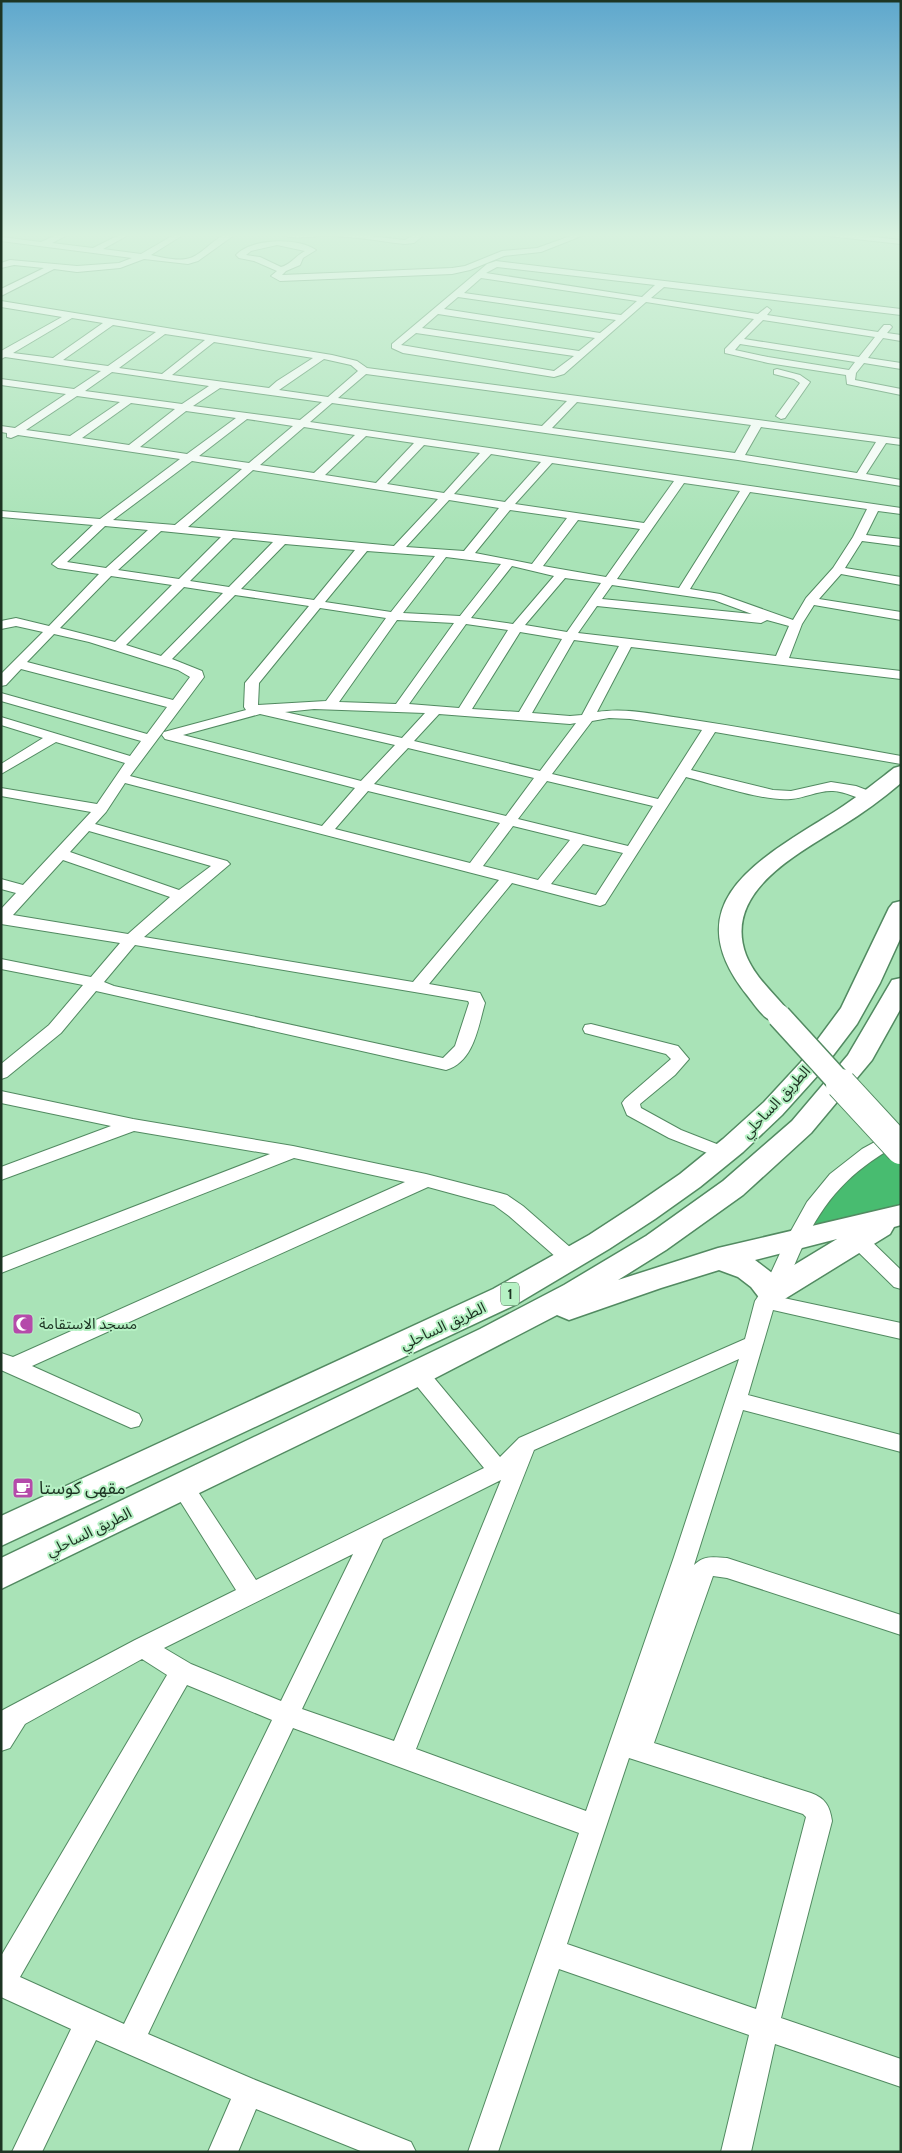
<svg xmlns="http://www.w3.org/2000/svg" width="902" height="2153" font-family="Cabin,'Noto Sans Arabic',sans-serif">
	<rect width="100%" height="100%" fill="#a9e3b7"/>
	<!-- green -->
	<path fill="#48bc70" d="M901,1142V1205L819,1224L812,1223L829,1196L869,1162Z"/>
	<g fill="none" stroke-linecap="round" stroke-linejoin="round">
		<!-- minor casing -->
		<g stroke="#528a61" stroke-width="2">
			<path id="minor" d="M61,233H71L52,243L93,248L123,233H132L103,249L141,254L177,233H186L151,255C161,257 175,261 186,259C205,256 217,230 237,233L198,261L188,264L144,259L120,268L77,272L54,269L1,296V289L44,268L14,265L1,268V263L10,260L77,266L119,263L132,258L1,241V237L41,242Z
				M280,233H342L405,240L417,233H426L414,243L405,244C378,241 349,235 322,236C310,236 291,241 280,233Z
				M579,233H589L541,252L504,256L470,270L452,274L280,281L271,276L277,271L254,261L239,258L236,255C252,238 298,237 316,250L303,258L300,265L286,271L282,275L452,268L465,266L502,251L537,248ZM277,245L305,251C295,256 292,264 281,267L260,257L246,255L251,251Z
				M815,233H837L901,240V244L819,235Z
				M496,261L901,309V315L664,287L651,298L758,314L767,307L771,310L767,315L878,332L884,325H890L892,327L887,333L901,335V341L883,338L868,358L901,363V369L864,363L856,373L855,380L901,389V395L847,384L846,375L768,363L725,353V349L754,319L646,302L564,374L554,377L403,353L392,348V344L487,264ZM497,267L655,285L642,297L486,273ZM481,278L637,301L621,315L464,293ZM458,297L616,320L600,333L444,309ZM438,314L595,338L579,351L422,328ZM763,320L875,337L859,357L744,339ZM416,333L574,356L554,371L401,345ZM740,344L855,362L849,370L768,357L735,350Z
				M1,301L332,355L357,361L367,368L901,439V445L886,443L866,474L901,480V486L738,460L332,403L310,422L901,508V514L878,511L866,535L901,539V546L862,541L845,568L901,577V585L841,574L819,599L901,612V620L814,605L802,624L789,658L901,671V679L631,647L597,712C626,707 658,715 687,719C759,730 830,743 901,756V764L715,732L691,770L773,790L791,791L831,782L856,786L877,794L879,797L877,800C863,803 847,791 833,791C819,790 805,798 791,799C766,802 713,784 686,777L605,904L600,906L512,883L429,984L480,993L485,1003C478,1027 474,1062 446,1070L96,991L61,1033L7,1077L1,1079V1064L49,1025L83,985L1,969V959L91,977L120,943L1,924V909L16,893L1,889V879L23,885L91,812L1,796V788L97,804L125,763L56,742L1,774V764L43,738L1,725V717L130,756L141,741L1,701V693L147,734L167,707L21,669L6,685L1,686V674L43,632L16,626L1,629V621L16,618L49,626L99,574L58,568L52,564L93,525L1,517V511L100,519L180,459L18,435L11,438L7,437V433L1,432V426L15,428L66,394L1,385V379L74,389L101,371L5,357L1,359V351L62,317L1,307ZM72,318L103,323L53,358L13,353ZM113,325L156,332L108,366L63,360ZM165,334L205,340L162,374L119,368ZM214,342L313,358L277,381L269,388L172,375ZM324,359L351,365L358,371L328,397L279,390ZM112,372L209,386L182,404L85,391ZM366,374L567,401L542,426L338,398ZM220,388L322,402L300,420L193,406ZM77,396L120,402L70,436L26,430ZM577,402L751,425L735,453L552,428ZM131,403L175,409L129,445L82,438ZM186,411L236,418L187,454L140,447ZM247,419L293,426L249,463L199,456ZM304,427L355,435L314,473L260,465ZM761,427L876,442L857,473L745,455ZM366,436L414,443L376,483L325,475ZM424,445L480,453L444,493L387,484ZM491,454L541,462L505,502L454,494ZM192,461L242,469L175,525L113,520ZM552,463L674,481L644,523L515,504ZM253,470L438,499L394,546L188,527ZM684,483L740,491L679,588L617,579ZM750,492L867,509L853,537L833,568L806,598L793,620L720,594L690,589ZM449,500L499,508L464,551L406,547ZM510,510L567,518L532,564L475,553ZM578,520L640,529L606,577L543,566ZM105,526L148,530L106,568L67,562ZM161,531L221,537L179,579L118,570ZM233,538L273,542L229,587L190,581ZM285,544L355,550L314,600L241,589ZM367,551L435,556L391,612L325,602ZM446,557L501,564L460,616L403,613ZM512,566L554,576L513,624L471,618ZM111,576L172,585L115,642L60,628ZM565,578L601,583L567,632L525,625ZM612,585L714,600L752,614L602,599ZM184,587L223,593L161,656L126,645ZM235,595L309,606L245,683L244,707L246,710L164,732L162,735L165,739L355,788L322,826L130,776L204,677L202,671L172,659ZM597,606L761,623L767,620L789,626L776,656L578,633ZM320,608L386,618L326,701L258,705L259,683ZM397,620L454,623L396,704L339,702ZM466,624L508,630L459,708L409,704ZM520,632L562,639L519,712L472,709ZM54,634L89,642L178,670L190,677L173,700L27,662ZM574,640L619,646L582,715L570,716L532,713ZM314,709L425,713L402,738L285,712ZM260,714L395,745L361,781L183,735ZM439,714L570,724L576,723L540,771L414,741ZM609,718L630,719L702,730L658,799L552,774L592,721ZM408,748L534,778L506,816L374,784ZM547,781L653,806L628,846L518,819ZM125,783L468,872L499,880L413,982L144,937L230,864L227,861L95,824L106,812ZM368,791L500,823L470,863L335,829ZM513,826L570,840L538,880L483,866ZM89,831L211,866L179,890L70,852ZM583,844L623,853L596,895L551,884ZM63,860L170,897L128,934L13,915ZM135,945L468,1001L469,1003L455,1046L443,1058L114,986L104,982Z
				M777,369L800,375L810,382L785,418L781,419L776,416L800,383L794,379L774,374V370Z
				M591,1024L678,1046L689,1059L675,1075L640,1104L641,1108L681,1130L732,1150L735,1154L732,1158L726,1160L720,1158L669,1138L627,1115L622,1103L625,1099L671,1059L666,1054L585,1033L583,1029L585,1025Z
				M1,1091L133,1119L293,1146L426,1174L500,1193L507,1195L523,1206L579,1255L582,1260L579,1265L572,1267L565,1265L509,1216L494,1205L428,1187L32,1366L139,1414L142,1420L139,1426L131,1428L1,1370V1353L13,1357L405,1182L294,1158L1,1273V1258L270,1154L134,1131L1,1180V1167L111,1126L1,1103Z
				M901,1130V1143C858,1166 829,1193 807,1237C797,1257 790,1278 779,1297L901,1323V1339L773,1310L748,1395L901,1435V1452L743,1410L694,1565C704,1555 713,1557 727,1558L901,1615V1635L727,1578L713,1576L654,1743L811,1793C825,1798 830,1806 832,1821L781,2018L901,2059V2087L775,2044L751,2152H721L749,2035L559,1969L498,2152H468L579,1833L293,1728L148,2034L253,2079L411,2142L416,2152H363L256,2109L238,2152H208L231,2099L96,2040L42,2152H12L71,2029L1,1997V1956L167,1675L142,1659L25,1724L10,1748L1,1751V1711L135,1640L236,1590L175,1493L172,1487L175,1481L183,1478L191,1481L256,1580L484,1468L411,1379L408,1373L411,1367L418,1365L425,1367L500,1457L519,1438L745,1339L755,1301L764,1288L787,1238L807,1202L830,1174L862,1149L893,1132ZM739,1359L674,1557L586,1811L416,1749L534,1450ZM501,1480L394,1741L302,1709L383,1539ZM353,1554L281,1701L191,1664L164,1648ZM187,1685L272,1720L124,2024L20,1977ZM629,1758L803,1814L806,1817L756,2009L567,1944Z
				M858,1233L865,1235L901,1270V1289L894,1287L851,1245L848,1240L851,1235Z"/>
		</g>
		<!-- highway casing -->
		<g stroke="#528a61" stroke-width="3">
			<path id="highway" d="M901,766V783C882,799 863,813 842,826C800,853 722,891 746,955C756,980 777,995 792,1016L788,1022C767,1027 759,1010 747,995C675,905 756,861 826,817C850,803 872,785 894,768Z
				M901,901V937L880,983L857,1024L819,1074L782,1115L743,1152L700,1187L655,1219L609,1249L515,1305L1,1546V1516L493,1289L589,1235L635,1205L680,1174L723,1139L764,1102L801,1062L841,1008L889,908L893,903Z
				M901,978V1008L872,1060L811,1133L743,1195L666,1250L618,1280L718,1248L901,1205V1225L894,1227L890,1234L783,1300L772,1303L761,1300L751,1287L738,1277L719,1270L661,1288L569,1320L557,1315L420,1386L1,1589V1558L480,1329L564,1285L646,1236L723,1181L792,1121L848,1055L892,980ZM837,1239L776,1276L755,1260Z"/>
		</g>
		<!-- minor -->
		<use href="#minor" fill="#fff" fill-rule="evenodd"/>
		<!-- highway -->
		<use href="#highway" fill="#fff" fill-rule="evenodd"/>
		<!-- highway-bridge-far1 casing -->
		<g stroke="#528a61" stroke-width="26" stroke-linecap="butt">
			<path id="highway-bridge-far1" d="M779,1016L842,1085"/>
		</g>
		<!-- highway-bridge casing -->
		<g stroke="#528a61" stroke-width="32" stroke-linecap="butt">
			<path id="highway-bridge" d="M841,1084L901,1149"/>
		</g>
		<!-- highway-bridge-far1 -->
		<use href="#highway-bridge-far1" stroke="#fff" stroke-width="23"/>
		<!-- highway-bridge -->
		<use href="#highway-bridge" stroke="#fff" stroke-width="30"/>
	</g>
	<!-- sky -->
	<linearGradient id="sky" x2="0" y2="1"><stop stop-color="#5ea7cd"/><stop offset="0.44" stop-color="#d8f2df"/><stop offset="1" stop-color="#d8f2df" stop-opacity="0"/></linearGradient>
	<rect width="902" height="534" fill="url(#sky)"/>
	<!-- icons -->
	<defs>
		<g id="mosque-square" transform="scale(1.125)"><rect x="-9" y="-9" width="18" height="18" rx="4" fill="#b54aaa" stroke="#b6f1c4"/><path d="M3.5-4.9A6 6 0 1 0 3.5 4.9A5 5 0 1 1 3.5-4.9Z" fill="#fff"/></g>
		<g id="cafe-square" transform="scale(1.125)"><rect x="-9" y="-9" width="18" height="18" rx="4" fill="#b54aaa" stroke="#b6f1c4"/><path d="M-5.5-4.5H6V0H3Q3 3.5 0 3.5H-2.5Q-5.5 3.5-5.5 0ZM3-3.2v2h1.7v-2ZM-6 4.5H4V6H-6Z" fill="#fff"/></g>
	</defs>
	<g fill-rule="evenodd">
		<use href="#mosque-square" x="23" y="1324"/>
		<use href="#cafe-square" x="23" y="1488"/>
	</g>
	<g text-anchor="middle" stroke-width="4" stroke-linejoin="round" paint-order="stroke">
		<!-- shield labels -->
		<rect fill="#b6f1c4" stroke="#4b6d53" stroke-width="1" x="501" y="1282.5" width="18" height="23" rx="4"/>
		<g font-size="14" font-weight="bold" fill="#1d3423">
			<text x="510" y="1299">1</text>
		</g>
		<!-- street labels -->
		<g font-size="15" fill="#1d3423" stroke="#b6f1c4">
			<text transform="translate(776 1102) rotate(-47)" y="5">الطريق الساحلي</text>
			<text transform="translate(443 1326) rotate(-25)" y="5">الطريق الساحلي</text>
			<text transform="translate(89 1532) rotate(-26)" y="5">الطريق الساحلي</text>
		</g>
		<!-- poi labels -->
		<g font-size="15" fill="#1d3423" stroke="#b6f1c4" text-anchor="start">
			<text x="39" y="1329">مسجد الاستقامة</text>
		</g>
		<!-- near-poi labels -->
		<g font-size="18" fill="#1d3423" stroke="#b6f1c4" text-anchor="start">
			<text x="39" y="1494">مقهى كوستا</text>
		</g>
	</g>
	<!-- border -->
	<rect width="902" height="2153" fill="none" stroke="#1d3423" stroke-width="5"/>
</svg>
